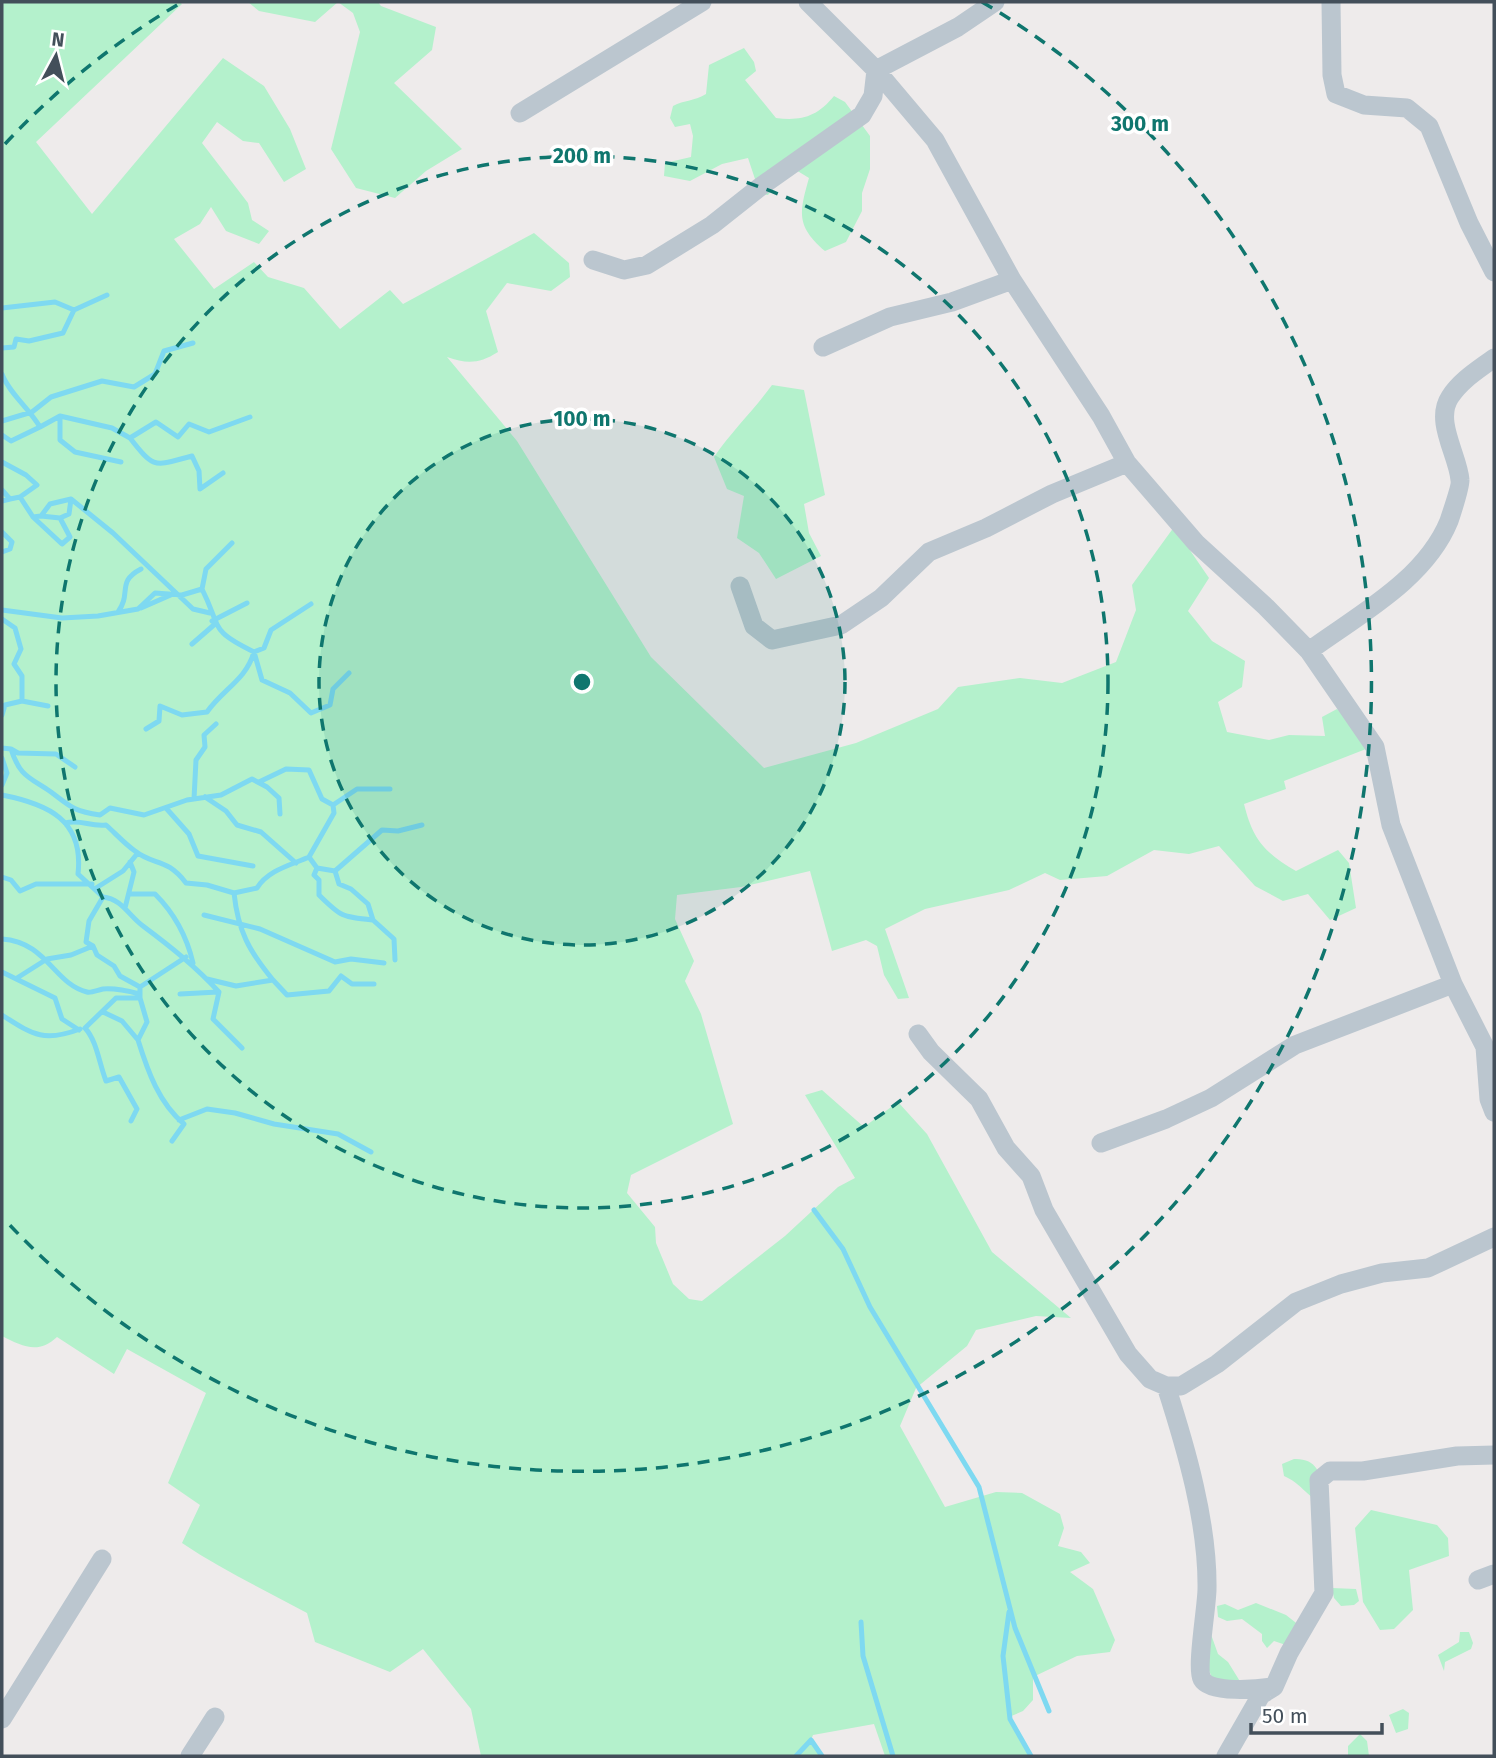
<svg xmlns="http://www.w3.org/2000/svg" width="1496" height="1758" font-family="'Fira Sans',sans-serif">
	<rect width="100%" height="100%" fill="#eeebeb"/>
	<!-- green -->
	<path fill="#b4f1cc" d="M2,2H179L182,4L36,142L92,214L223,58L264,86L290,129L306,169L284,182L259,143L243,141L217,122L202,143L248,203L252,220L269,231L259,244L226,231L211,207L200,224L174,239L214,289L254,262L268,277L304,288L340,329L390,290L403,304L534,233L569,263L570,277L551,291L507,283L486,311L498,352C479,364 467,364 447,357L517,441L651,657L764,768L856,743L938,709L958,687L1020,678L1062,683L1116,662L1136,610L1132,585L1174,527L1209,578L1188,611L1212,641L1245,661L1242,687L1218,702L1227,732L1269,740L1289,735L1325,736L1322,717L1337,709L1349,719L1366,749L1284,781L1286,789L1244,804C1253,840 1264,852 1296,871L1338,850L1349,863L1356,908L1330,920L1308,894L1283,901L1255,886L1219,846L1189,854L1154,850L1107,876L1060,880L1045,873L1009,890L925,909L885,929L909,998L898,999L884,975L877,946L866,940L832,951L810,871L741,887L677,895L675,919L694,961L685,981L701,1014L733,1124L631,1175L627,1193L655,1227L656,1243L673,1284L689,1299L702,1301L785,1236L838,1187L855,1178L805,1095L822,1090L864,1127L898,1102L927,1134L992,1252L1071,1318L1036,1316L976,1330L967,1346L916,1388L900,1426L945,1507L996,1492L1022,1493L1060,1514L1064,1528L1058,1546L1081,1552L1090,1563L1070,1572L1093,1589L1115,1640L1110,1652L1077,1656L1033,1677V1700L1023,1711L1009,1717L1031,1756H885L874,1724L813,1735L811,1740L822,1756H481L471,1709L423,1649L390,1672L315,1642L307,1613C265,1590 222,1570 182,1543L200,1505L168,1483L206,1393L127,1349L114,1374L57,1337C38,1355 22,1346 2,1336Z
		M248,2H378L381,6L436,27L432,50L394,83L462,149L426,171L395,198L356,188L331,149L360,32L353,13L338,2L315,22L259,11Z
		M744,48L754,62L756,71L745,80L776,118C801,121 817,117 834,96L845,102L870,136V169L862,193V211L846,242L825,251C796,226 799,213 809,178L791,167L768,195L760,194L748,158L722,164L690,181L664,176L665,163L691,157L693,136L690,124L675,127L670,118L673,106C684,100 695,101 706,94L709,65Z
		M772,385L804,390L825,495L804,504L809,533L821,556L776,579L759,553L737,538L744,496L727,489L714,457C732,431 754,410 772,385Z
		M1294,1459C1321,1458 1323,1480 1321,1502C1306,1496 1301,1483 1284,1476L1282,1464Z
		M1371,1510L1437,1525L1448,1538L1449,1556L1409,1570L1413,1610L1394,1629L1380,1630L1363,1602L1355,1528Z
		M1332,1588L1356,1589L1359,1601L1354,1605L1341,1606L1334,1598Z
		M1256,1603L1286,1615L1300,1626L1289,1646L1274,1641L1267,1648L1262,1641V1634L1242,1619L1227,1621L1218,1617L1217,1606L1225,1604L1238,1610Z
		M1208,1626L1218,1654L1228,1662L1241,1683L1217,1690L1208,1668Z
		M1460,1632H1469L1473,1643L1471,1649L1445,1662L1444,1671L1438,1655L1459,1642Z
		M1403,1709L1409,1713L1408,1729L1396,1733L1389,1715Z
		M1360,1734L1367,1741L1369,1756H1348V1746Z"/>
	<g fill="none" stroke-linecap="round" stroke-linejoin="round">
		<!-- stream -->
		<path stroke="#7ed9f1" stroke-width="5" d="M2,308L55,302L74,310
			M2,348L14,347L16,339L29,341L63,333L74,310L107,295
			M2,374C9,393 29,408 40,427L60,416L112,428L130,438L156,422L178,437L189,424L209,432L250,417
			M60,416V440L75,452L121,462
			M2,421L32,412L51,397L102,381L134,387L155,374L164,351L193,343
			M2,435L11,441L40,427
			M130,438C155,470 154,466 192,456L199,471L200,489L223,473
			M2,462L26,475L37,485L20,497
			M2,490L10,499L2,501
			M10,499L20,497L33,517L41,516L50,504L71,499L113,533L193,609L210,613
			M41,516L60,518L69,514L71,499
			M33,517L62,544L70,537L60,518
			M2,532L12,542L10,549L2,552
			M202,589C222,629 209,630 254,652L262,680L290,693L311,713L330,705L333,689L349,673
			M141,608L173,594
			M2,610L62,618L98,616L138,609L155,593L182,595L202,589L206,569L232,543
			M118,612C132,593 116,582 141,569
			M2,619L15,628L21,649L14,664L22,676V701
			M212,621L247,603
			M192,644L215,624
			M2,715L5,705L22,701L48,706
			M146,729L159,721L160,706L182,715L207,712C223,689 246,680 254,652L264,648L271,630L311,604
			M2,748L11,749C20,777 29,777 51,792C71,807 73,811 100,815L110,808L144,815L187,800L221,795L252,779L267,787L279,798L280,814
			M11,749L18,753L56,754L75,767
			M2,758L7,773L2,785
			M259,782L286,769L309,770L322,799L333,805
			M2,795C48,804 84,820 78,874L103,897L89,921L86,942L93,946L97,955L114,966L120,976L140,987V998H116L85,1028C97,1041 99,1063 106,1081L119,1077L137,1109L131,1121
			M205,797L226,811L237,825L261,832L296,863
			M194,799L196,760L205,747L204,735L216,724
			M333,805L357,789H390
			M166,808L189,834L198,856L253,866
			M65,823C81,819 90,827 106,825C115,833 125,844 135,851C154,866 166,857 186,883L207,885L234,893C238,931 249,951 273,980L236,986L207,979
			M309,857L334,813L333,805
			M317,868L314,875L319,880V895C341,917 342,917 373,920
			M335,871L339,884L351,889L368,904L373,920L394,939L395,960
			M2,877L11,880L20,891L36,884H92
			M96,888L123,871L137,854
			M234,893L257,888C268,870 291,865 309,857L317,868L335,871L382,830L398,831L422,825
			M130,894H155C174,913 187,937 193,963
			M103,897C122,899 129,916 143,926C171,947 195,966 219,992L213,1019L242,1048
			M125,908L134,872L130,862
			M204,915L260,929L335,962L351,959L384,963
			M2,939C47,942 54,984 87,992C91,993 98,990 103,989C116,988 128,991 140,994
			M2,972L55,998L62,1019L79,1030
			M17,978L47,959L71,955L93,946
			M273,980L287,995L329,991L341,976L352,984H374
			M140,987L186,957
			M180,994L218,992
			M140,998L147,1022L138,1040C148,1072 159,1103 184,1124L172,1141
			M103,1012L122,1021L138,1040
			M2,1015C32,1034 43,1043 80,1029
			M179,1120L207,1109L235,1113L274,1124L338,1134L371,1152
			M814,1210L843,1249L870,1307L979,1487L1015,1628L1049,1711
			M1009,1612L1003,1656L1010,1719L1031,1756
			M861,1622L863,1656L893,1756
			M796,1756L811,1740L822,1756"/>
		<!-- minor -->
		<path stroke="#bbc6cf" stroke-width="19" d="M808,2L876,70L935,140L1012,280L1101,416L1127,463L1196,543L1266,607L1309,651L1375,747L1391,825L1453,984L1485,1047L1489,1099L1494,1112
			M1331,2L1332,75L1336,94L1364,105L1407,108L1429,126L1469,223L1494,272
			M520,113L702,2
			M593,260L624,270L647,265L712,225L760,187L862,115L873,96L876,70L958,27L995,2
			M823,347L890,317L952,302L1012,280
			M740,586L754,626L772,640L841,625L881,598L929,552L986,528L1052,494L1127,463
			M1309,651C1358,615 1425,580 1449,521C1451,515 1461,485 1460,480C1458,455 1434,421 1450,397C1461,380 1478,370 1494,358
			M918,1034L931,1052L979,1099L1006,1148L1031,1176L1044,1210L1128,1354L1150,1379L1166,1386H1181L1217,1364L1296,1302L1341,1284L1382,1273L1428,1268L1494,1237
			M1101,1143L1166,1119L1211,1098L1295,1045L1453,984
			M1166,1386C1186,1448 1208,1523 1207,1589C1207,1606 1196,1668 1202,1679C1210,1694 1259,1689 1273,1687
			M1478,1580L1494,1574
			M2,1719L102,1559
			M190,1756L215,1717
			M1226,1756L1261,1695L1274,1687L1289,1653L1324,1593L1319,1480L1330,1471H1363L1457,1456L1494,1455"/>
	</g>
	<!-- distance rings -->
	<circle cx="582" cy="682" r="263" fill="#0f766e" fill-opacity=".12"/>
	<g fill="none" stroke="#0f766e" stroke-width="3.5" stroke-dasharray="12 9">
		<circle cx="582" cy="682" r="263"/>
		<circle cx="582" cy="682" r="526"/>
		<path d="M5 144A789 789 0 0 1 182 2M982 2A789 789 0 1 1 5 1220"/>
	</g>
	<circle cx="582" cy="682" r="10" fill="#0f766e" stroke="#fff" stroke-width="3.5"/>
	<g font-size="21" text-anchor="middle" font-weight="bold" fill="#0f766e" stroke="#fff" stroke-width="7" stroke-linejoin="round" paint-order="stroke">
		<text x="1140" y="131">300 m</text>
		<text x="582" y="163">200 m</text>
		<text x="582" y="426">100 m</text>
	</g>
	<!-- border -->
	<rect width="1496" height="1758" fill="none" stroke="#434f5a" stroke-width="7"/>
	<!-- north arrow -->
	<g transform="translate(56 56) rotate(7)" stroke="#ffffff" stroke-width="5" paint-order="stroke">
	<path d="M0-5L12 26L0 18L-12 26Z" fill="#434f5a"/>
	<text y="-10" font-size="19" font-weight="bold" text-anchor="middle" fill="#434f5a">N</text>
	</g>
	<!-- scale -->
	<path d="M1251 1723v10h131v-10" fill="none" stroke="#434f5a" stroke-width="3.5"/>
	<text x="1262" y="1723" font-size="21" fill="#434f5a" stroke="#ffffff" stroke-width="5" paint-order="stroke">50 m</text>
</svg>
